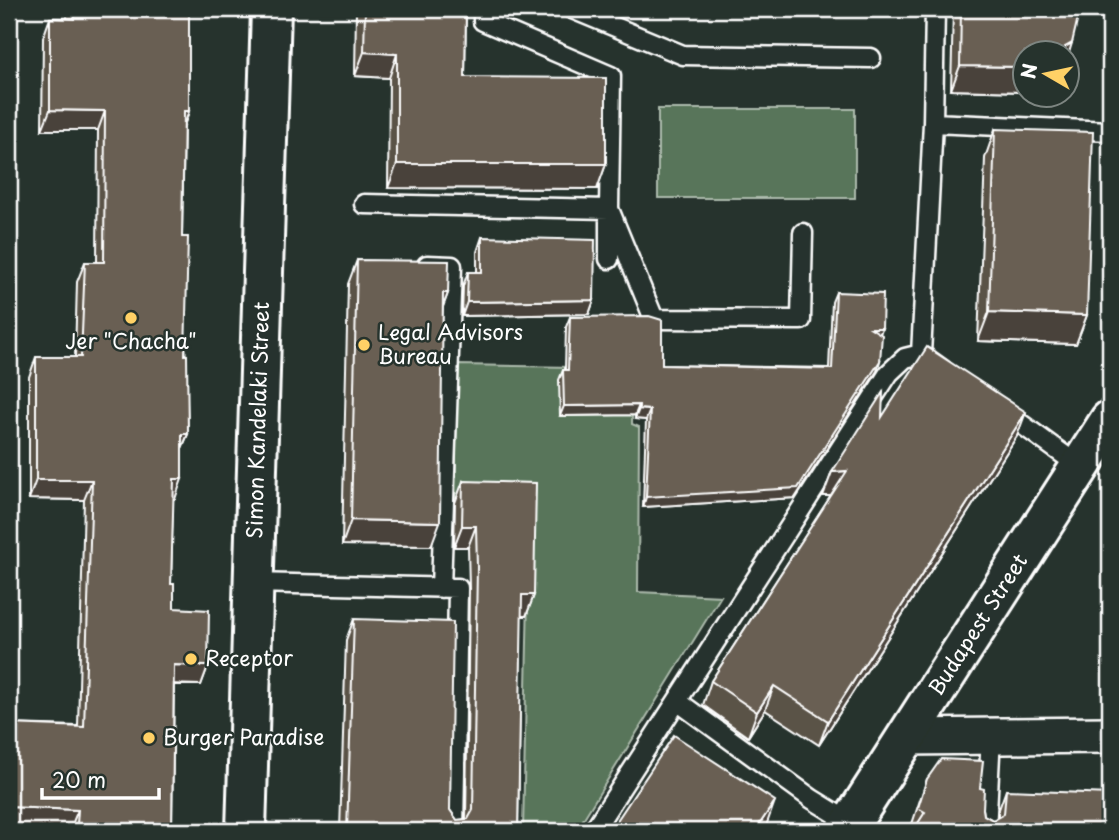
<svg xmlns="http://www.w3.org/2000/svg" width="1119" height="840" font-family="'Playpen Sans',sans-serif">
	<rect width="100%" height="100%" fill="#26332d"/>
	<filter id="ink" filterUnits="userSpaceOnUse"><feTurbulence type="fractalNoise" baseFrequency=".0143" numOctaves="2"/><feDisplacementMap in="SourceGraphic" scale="14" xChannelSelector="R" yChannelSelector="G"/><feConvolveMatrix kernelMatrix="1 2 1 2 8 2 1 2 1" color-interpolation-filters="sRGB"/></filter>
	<g filter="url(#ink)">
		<!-- green -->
		<path fill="#58745a" stroke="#acbaac" stroke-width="2" d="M658,109H855V198H658Z
			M457,365L633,368L632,424L639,427L638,592L721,596L576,831H523L529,548L455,544Z"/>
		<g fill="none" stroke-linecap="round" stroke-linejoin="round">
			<!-- service casing -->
			<g stroke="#fff" stroke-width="23">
				<path id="service" d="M483,9V21L611,76L609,209L654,319L801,320L803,233
					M572,9L683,55L871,58
					M935,9L933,123L1110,131
					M364,204L609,209V259
					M427,265L452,266L441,588
					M921,354L933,123
					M1002,410L1082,468
					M253,583L458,588L454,831
					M677,701L812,799L851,823
					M593,831L889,373L905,358L921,354L942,369
					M986,831L991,736"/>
			</g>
			<!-- minor casing -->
			<g stroke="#fff" stroke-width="40">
				<path id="minor" d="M906,737L1110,735"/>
			</g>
			<!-- secondary casing -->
			<g stroke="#fff" stroke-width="44">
				<g id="secondary">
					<path id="s1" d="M246,831L271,9"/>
					<path id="s2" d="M846,831L1110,420"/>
				</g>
			</g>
			<!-- service -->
			<use href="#service" stroke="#26332d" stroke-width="18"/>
			<!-- minor -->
			<use href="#minor" stroke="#26332d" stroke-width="35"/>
			<!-- secondary -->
			<use href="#secondary" stroke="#26332d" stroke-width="38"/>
		</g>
		<!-- wall -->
		<path fill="#5a5247" stroke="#fff" stroke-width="2" d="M67,9H189V111L184,126L182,237L188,434L182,448L175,499H173L171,584L174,608L208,666L201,685H174L172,827L171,831H70V829L9,827V724L78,726L84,500L29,499V377L36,357H75L77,282L85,262H97L98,130H42L43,38L50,18L67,19Z
			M356,9H466L465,77L606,164L597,189L388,188L389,78L355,76Z
			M953,9H1080L1025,52V92L951,90Z
			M995,129L1087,315L1076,344L978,341L985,158Z
			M482,237L594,300L589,314L462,316L463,286L468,272H477V252Z
			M357,260L448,293L443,307L431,546L342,545L348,284Z
			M836,292L882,328L880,334L877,371L795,498L643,507L646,420L635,419V415L560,416L559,380L563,370H565L566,327L570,317L662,365L829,368L832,302Z
			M882,417L1017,436L819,745L765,710L748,737L703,705L711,681L831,496H823L832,472Z
			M463,481L534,595L526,616H521L518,831H340L346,640L354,619L450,810L457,820L466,819L469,588L468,547H454L455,503Z
			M927,779L980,788L984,815L993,820L998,817V812L1006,790L1110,831H912L910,830Z"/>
		<!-- shaded-wall -->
		<path fill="#4a423a" stroke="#fff" stroke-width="2" d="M663,9H856L854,13Z
			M1072,43L1067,59V52H1063L1065,47Z
			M364,52L397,54L389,78L355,76Z
			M960,66L1025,67V92L951,90Z
			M50,110L105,111L98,130H42Z
			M184,111H189L182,131Z
			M397,164H606L597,189L388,188Z
			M443,293H448L439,317Z
			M594,300L589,314L462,316L467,302Z
			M989,312L1087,315L1076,344L978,341Z
			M871,328H882L878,338Z
			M880,361L877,371L795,498L643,507L646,497Z
			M639,405L635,415L560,416L564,406Z
			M639,409L650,410L646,420L635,419Z
			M1026,412L1017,436L819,745L828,721Z
			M182,434H188L180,453Z
			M847,471L838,496H823L832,472Z
			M174,479H182L175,499H166Z
			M36,480H92L84,500L29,499Z
			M351,520L440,522L431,546L342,545Z
			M462,526H476L468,547H454Z
			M522,595H534L526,616H514Z
			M174,665L208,666L201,685L167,684Z
			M774,686L765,710L748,737L757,712Z
			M775,801L766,826L762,831H755Z
			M9,807L78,810L70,829L9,827Z
			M77,824L172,827L171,831H75Z"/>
		<!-- building -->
		<path fill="#695f53" stroke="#fff" stroke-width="2" d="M74,9H189V111H184L182,237H188L185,355H187L188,434H182V479H174L171,584H174V608L209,610L208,666L174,665L172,827L77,824L78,810L9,807V724L84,727L92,480H36V357H81L85,262H104L105,111L50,110V18L74,19Z
			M365,9H466L465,77L606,78V164H397V54L364,52Z
			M961,9H1080L1072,43L1065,47V52H1025V67L960,66Z
			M995,129L1093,132L1087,315L989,312Z
			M482,237L595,240L594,300L467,302L468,272H482Z
			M357,260L449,261L448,293H443L440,522L351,520Z
			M836,292L883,294L882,328H871L882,335L880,361L798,488L646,497L650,410L639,409V405L564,406L563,370H568L570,317L649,316L662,320V365L832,369Z
			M927,347L1026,412L828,721L774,686L757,712L711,681L847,471L832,472L883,392L882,417Z
			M463,481L536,483L534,595H522L518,831H347L354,619L453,622L450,810L457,820L468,819L473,810L477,567L476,526H462Z
			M674,735L775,801L755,831H610Z
			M941,759L983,761L980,788L984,789L983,809L984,815L993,820L1004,814L1006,790L1110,794V831H913L925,812L918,808L927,779Z"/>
	</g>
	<!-- markers -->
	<g fill="#ffd166" stroke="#26332d" stroke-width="2.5">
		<circle cx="131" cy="318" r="7"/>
		<circle cx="364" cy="345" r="7"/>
		<circle cx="191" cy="659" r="7"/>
		<circle cx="149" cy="738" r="7"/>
	</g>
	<g text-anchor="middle" stroke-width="5" stroke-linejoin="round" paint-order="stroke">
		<!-- poi labels -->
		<g font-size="21" fill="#fff" stroke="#26332d" text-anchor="start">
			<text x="378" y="340">Legal Advisors<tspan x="378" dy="24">Bureau</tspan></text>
			<text x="131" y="349" text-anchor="middle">Jer "Chacha"</text>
			<text x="205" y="666">Receptor</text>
			<text x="163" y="745">Burger Paradise</text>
		</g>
		<!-- street labels -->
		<g font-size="21" fill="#fff" stroke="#26332d">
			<text dy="7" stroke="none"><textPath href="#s1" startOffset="411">Simon Kandelaki Street</textPath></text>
			<text dy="7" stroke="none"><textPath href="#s2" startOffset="245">Budapest Street</textPath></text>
		</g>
	</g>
	<!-- margin -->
	<rect width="1119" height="840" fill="none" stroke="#26332d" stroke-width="35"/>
	<rect x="18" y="18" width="1084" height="805" fill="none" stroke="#fff" stroke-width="2.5" filter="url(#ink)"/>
	<!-- north arrow -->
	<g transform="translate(1046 74) rotate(279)"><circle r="33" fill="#26332d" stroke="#7d8581" stroke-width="2"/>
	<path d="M0-5L12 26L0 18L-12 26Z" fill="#ffd166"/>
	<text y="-10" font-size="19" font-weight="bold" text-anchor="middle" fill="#ffffff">N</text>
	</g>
	<!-- scale -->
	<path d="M42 788v10h117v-10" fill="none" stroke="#ffffff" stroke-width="3.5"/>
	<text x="52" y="788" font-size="21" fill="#ffffff" stroke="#26332d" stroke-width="5" paint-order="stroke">20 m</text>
</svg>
